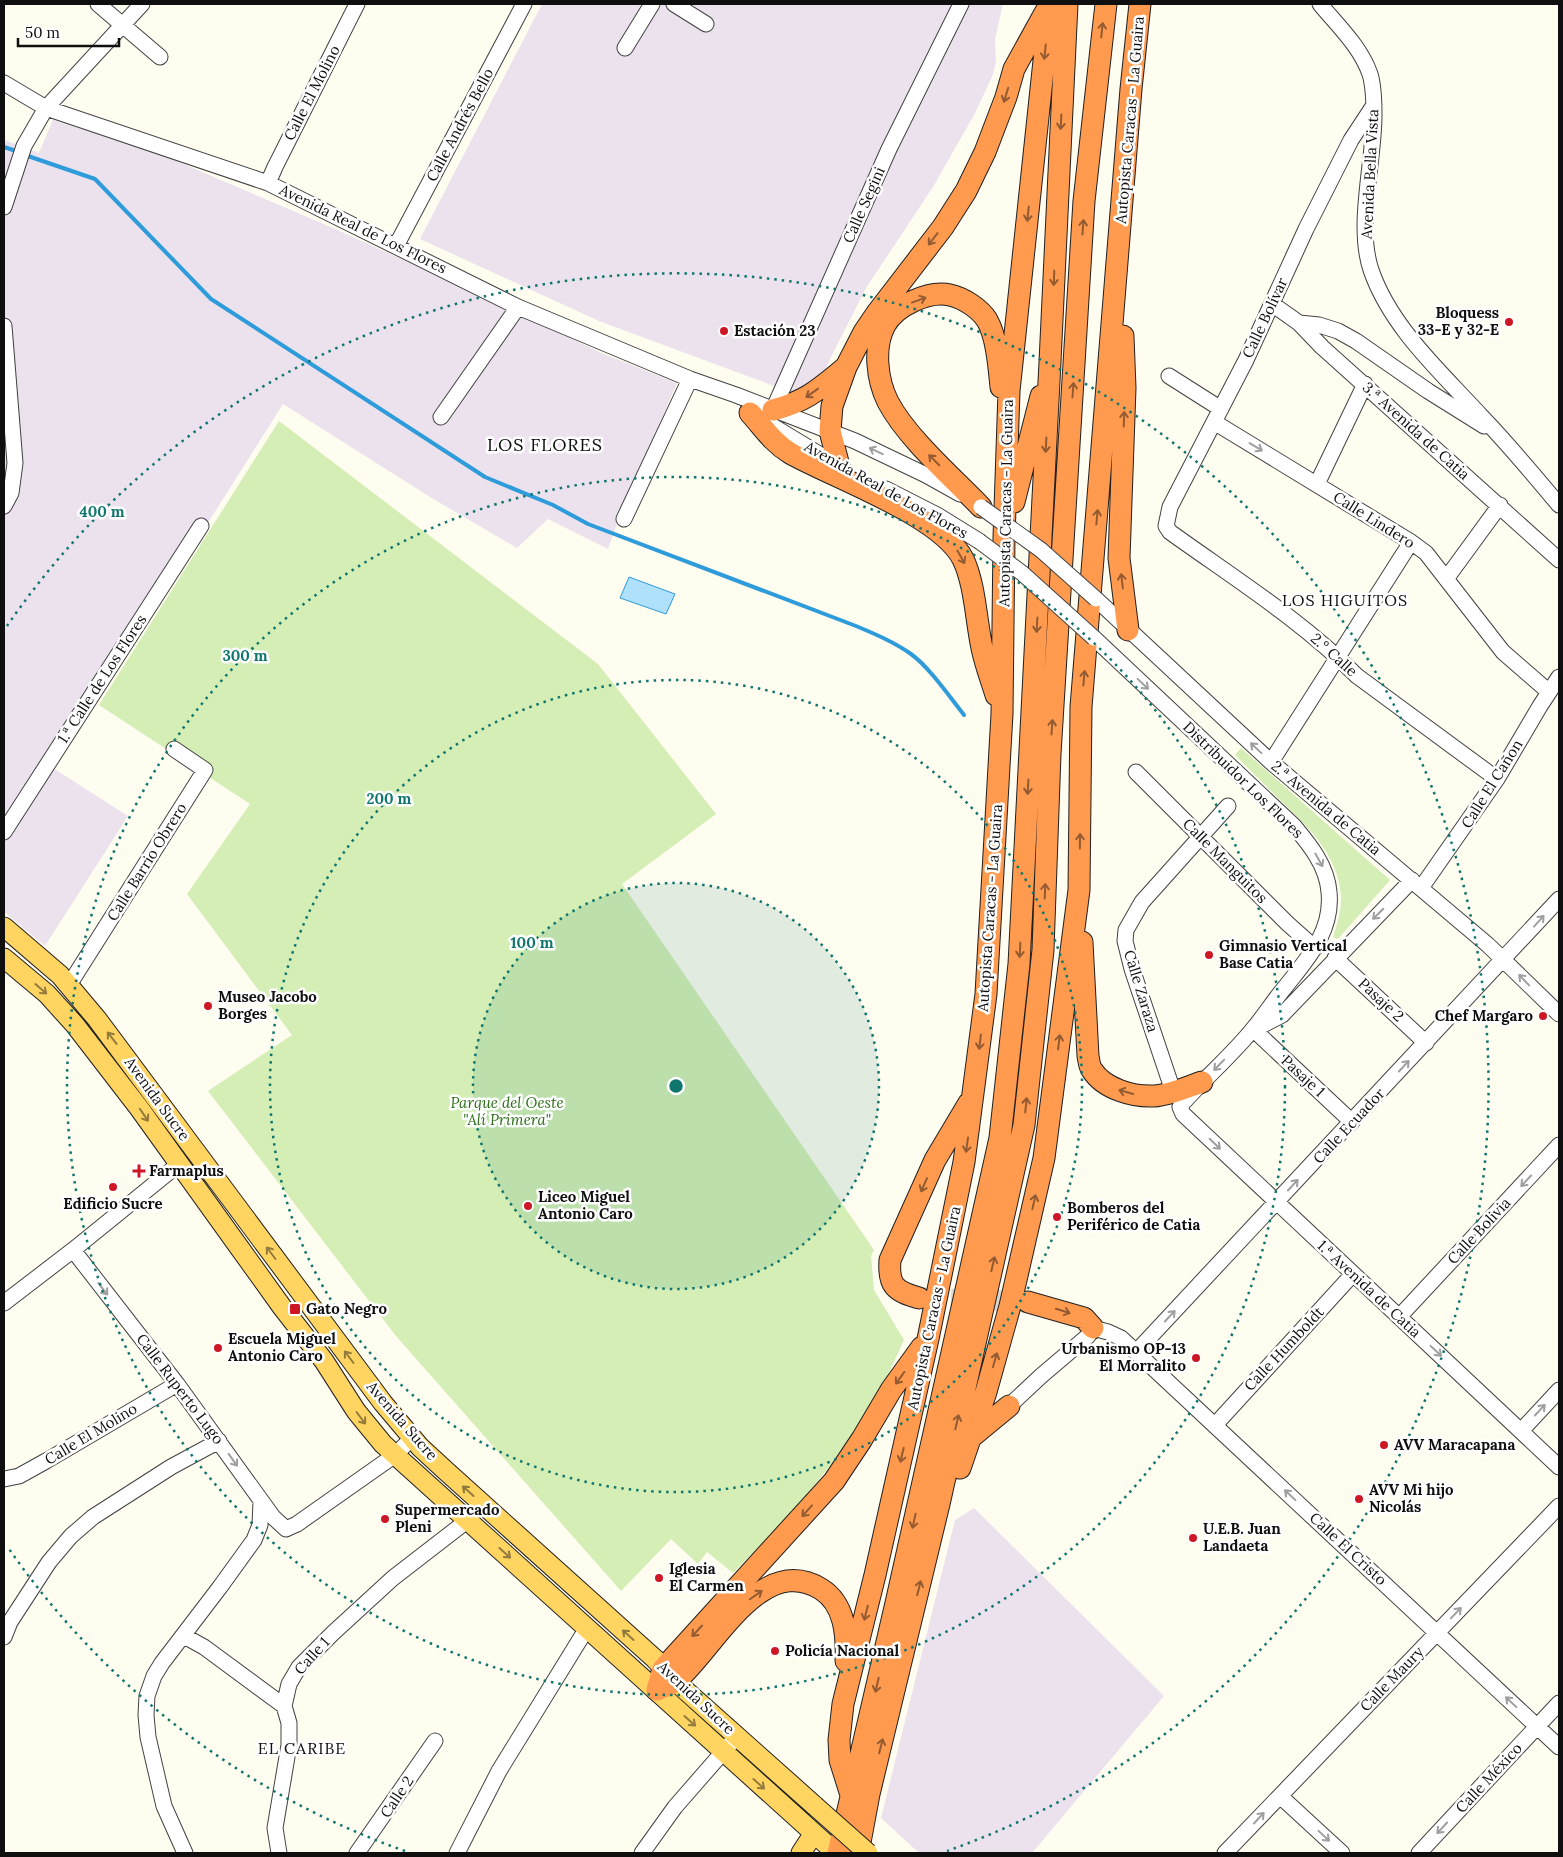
<svg xmlns="http://www.w3.org/2000/svg" width="1563" height="1857" font-family="Lora,serif">
	<rect width="100%" height="100%" fill="#fffcf0"/>
	<!-- industrial -->
	<path fill="#ece2ee" d="M542,4H1003L995,39L996,62L992,77L974,115L933,187L866,288L832,355L812,400L599,321L420,239Z
		M54,117L153,151L333,228L476,293L599,352L677,383L619,518L608,549L548,519L517,548L430,497L283,404L53,768L128,816L45,946L4,912V140L39,153Z
		M974,1508L1164,1696L1032,1853H919L881,1818L955,1520Z"/>
	<!-- green -->
	<path fill="#d4eeb5" d="M279,421L598,664L716,814L622,884L874,1250L871,1256L874,1290L904,1340L880,1392L833,1462L790,1515L733,1573L707,1552L698,1564L671,1539L621,1591L396,1336L208,1091L292,1035L187,894L250,804L99,705Z
		M1241,748L1390,880L1338,939L1333,937C1337,924 1342,910 1341,896C1338,855 1309,828 1281,801C1266,786 1250,770 1235,755Z"/>
	<!-- water -->
	<path fill="#afe1fc" stroke="#2e9bdb" d="M629,577L675,594L666,614L620,598Z"/>
	<g fill="none" stroke-linecap="round" stroke-linejoin="round">
		<!-- stream -->
		<path stroke="#2e9bdb" stroke-width="4" d="M4,147L19,152
			M25,155L95,179L211,299L485,477L553,505L588,524L856,626C875,634 894,642 911,654C930,668 949,696 964,715"/>
		<!-- highway-tunnel -->
		<path stroke="#dbd8ce" stroke-width="21" stroke-dasharray="21 11" stroke-linecap="butt" d="M919,1298L1028,1302"/>
		<!-- minor casing -->
		<g stroke="#424242" stroke-width="17">
			<path id="minor" d="M98,4L160,57
				M674,4L706,24
				M1320,4C1338,26 1360,46 1370,74C1374,87 1374,102 1374,115C1374,163 1356,225 1371,270C1391,328 1441,372 1482,417C1509,445 1534,475 1559,505
				M625,48L652,4
				M4,83L46,108L268,183L518,307L690,379L736,395L855,441L926,475L960,494
				M1374,105L1351,140L1306,229L1246,360L1170,507L1166,526L1170,532C1234,578 1301,620 1357,676L1497,779
				M268,183L275,167L357,4
				M4,207L24,146L46,108L142,4
				M396,246L524,4
				M1272,304L1299,323L1322,347L1559,560
				M1299,323L1319,325L1338,331L1356,341L1428,391L1484,426
				M4,326L15,463L11,493L4,506
				M1169,376L1221,409
				M773,410L889,149L961,4
				M441,417L518,307
				M761,419L842,468
				M1214,422L1411,542L1426,553L1503,652L1549,692
				M1317,484L1365,384
				M886,489L937,515L979,541
				M624,519L690,379
				M1446,579L1500,505
				M1096,599L1271,762L1488,945L1559,1014
				M1094,638L1294,826C1310,845 1327,866 1329,892C1333,931 1308,958 1286,986C1274,1000 1265,1015 1253,1029C1232,1055 1205,1078 1182,1104L1180,1107L1183,1114L1559,1467
				M1271,762L1411,542
				M1136,772L1287,923L1315,948
				M4,832L201,526
				M1421,888L1497,779L1540,706L1559,677
				M1335,958L1426,1043
				M69,985L205,770L174,749
				M1257,1028L1282,1015L1412,880
				M1253,1029L1352,1122
				M1173,1091L1132,969L1125,941L1126,930L1142,902L1228,806
				M73,1250L177,1384L273,1517L286,1529L297,1524L395,1455L412,1438
				M4,1303L73,1250L179,1164
				M1399,1317L1559,1145
				M1137,1351L1559,899
				M1009,1406L1041,1376L1088,1336L1093,1328L1108,1332L1121,1338L1559,1747
				M1215,1425L1353,1274
				M1521,1431L1559,1390
				M4,1479L19,1476L46,1461L177,1384
				M184,1636L204,1647L284,1706
				M4,1637L10,1622L49,1562L71,1536L93,1517L171,1467L219,1441
				M1280,1796L1342,1853
				M185,1853L164,1806L148,1737L146,1715L147,1696L154,1676L162,1663L220,1587L254,1540L260,1525L261,1501
				M279,1853L275,1828L289,1745V1723L284,1706L289,1684L299,1667L333,1633L393,1578L468,1520
				M357,1853L435,1741
				M457,1853L499,1771L587,1628
				M642,1853L675,1807L737,1736
				M1225,1853L1559,1506
				M1419,1853L1559,1703"/>
		</g>
		<!-- major casing -->
		<g stroke="#202020" stroke-width="21">
			<path id="major" d="M4,927L60,975L97,1019L383,1403L420,1447L446,1471L655,1659L676,1682L815,1806
				M4,958L47,994L75,1025L139,1108L282,1307L324,1361L356,1411L383,1444L836,1853
				M801,1853L814,1833"/>
		</g>
		<!-- highway casing -->
		<g stroke="#202020" stroke-width="23">
			<path id="highway" d="M1123,336L1125,388L1119,558L1128,630
				M773,410C807,401 819,389 846,367
				M750,413C763,427 773,443 790,453C834,478 941,515 963,559C975,584 976,620 982,648C985,663 991,679 996,695
				M839,466L830,431L832,406L846,367L864,332L877,313L943,227L966,191L985,152L1006,97L1014,69L1046,11
				M1014,502L1041,396
				M981,507C952,477 907,438 888,402C877,380 873,347 885,325C895,306 929,290 950,295C964,298 980,309 987,320C997,337 999,368 1001,387
				M1082,942L1088,1056C1089,1060 1089,1066 1092,1070C1104,1089 1133,1097 1154,1096C1170,1095 1187,1087 1202,1082
				M919,1298C895,1291 888,1286 890,1260L935,1160L969,1103
				M1028,1302L1084,1318L1093,1328
				M969,1439L1009,1406
				M960,1468L986,1392L1010,1306L1044,1158L1079,890L1081,707L1131,89L1140,4
				M657,1690L663,1669L834,1481L862,1439L891,1390L922,1347
				M657,1690C663,1687 672,1685 677,1680C714,1648 761,1552 821,1589C845,1604 847,1635 846,1661
				M851,1795L840,1760L839,1740L843,1704L875,1575L928,1339L951,1226L964,1162L986,994L1002,714L1004,538L1009,391L1050,4
				M838,1853L896,1603L1000,1138L1019,964L1050,362L1067,4
				M858,1853L869,1794L939,1504L1024,1125L1043,950L1050,754L1084,201L1106,4"/>
		</g>
		<!-- minor -->
		<use href="#minor" stroke="#fff" stroke-width="15"/>
		<!-- major -->
		<use href="#major" stroke="#ffd460" stroke-width="19"/>
		<!-- highway -->
		<use href="#highway" stroke="#ff9a4e" stroke-width="21"/>
		<!-- minor-bridge casing -->
		<g stroke="#424242" stroke-width="17" stroke-linecap="butt">
			<path id="minor-bridge" d="M981,507L1041,550L1096,599
				M979,541L1022,573L1094,638"/>
		</g>
		<!-- major-bridge casing -->
		<g stroke="#202020" stroke-width="21" stroke-linecap="butt">
			<path id="major-bridge" d="M815,1806L868,1853"/>
		</g>
		<!-- minor-bridge -->
		<use href="#minor-bridge" stroke="#fff" stroke-width="15"/>
		<!-- major-bridge -->
		<use href="#major-bridge" stroke="#ffd460" stroke-width="19"/>
	</g>
	<!-- one-way arrows -->
	<defs><path id="oneway-shaft" d="M-6 0H5M1.5-3L5.5 0L1.5 3" fill="none" stroke-width="1.6" stroke-linecap="round" stroke-linejoin="round" transform="scale(1.25)"/></defs>
	<g stroke="#935b32">
		<use href="#oneway-shaft" transform="translate(1102 30) rotate(-84)"/>
		<use href="#oneway-shaft" transform="translate(1045 52) rotate(96)"/>
		<use href="#oneway-shaft" transform="translate(1006 95) rotate(107)"/>
		<use href="#oneway-shaft" transform="translate(1061 122) rotate(93)"/>
		<use href="#oneway-shaft" transform="translate(1028 214) rotate(96)"/>
		<use href="#oneway-shaft" transform="translate(1083 227) rotate(-86)"/>
		<use href="#oneway-shaft" transform="translate(933 239) rotate(128)"/>
		<use href="#oneway-shaft" transform="translate(1054 278) rotate(92)"/>
		<use href="#oneway-shaft" transform="translate(919 300) rotate(-20)"/>
		<use href="#oneway-shaft" transform="translate(1073 390) rotate(-86)"/>
		<use href="#oneway-shaft" transform="translate(812 393) rotate(144)"/>
		<use href="#oneway-shaft" transform="translate(1124 419) rotate(-88)"/>
		<use href="#oneway-shaft" transform="translate(1046 445) rotate(93)"/>
		<use href="#oneway-shaft" transform="translate(934 460) rotate(-135)"/>
		<use href="#oneway-shaft" transform="translate(1097 517) rotate(-85)"/>
		<use href="#oneway-shaft" transform="translate(961 557) rotate(61)"/>
		<use href="#oneway-shaft" transform="translate(1122 581) rotate(-97)"/>
		<use href="#oneway-shaft" transform="translate(1037 625) rotate(93)"/>
		<use href="#oneway-shaft" transform="translate(1084 678) rotate(-85)"/>
		<use href="#oneway-shaft" transform="translate(1052 727) rotate(-86)"/>
		<use href="#oneway-shaft" transform="translate(1028 787) rotate(93)"/>
		<use href="#oneway-shaft" transform="translate(1080 841) rotate(-89)"/>
		<use href="#oneway-shaft" transform="translate(1045 891) rotate(-88)"/>
		<use href="#oneway-shaft" transform="translate(1020 950) rotate(93)"/>
		<use href="#oneway-shaft" transform="translate(980 1042) rotate(97)"/>
		<use href="#oneway-shaft" transform="translate(1059 1042) rotate(-83)"/>
		<use href="#oneway-shaft" transform="translate(1126 1092) rotate(-164)"/>
		<use href="#oneway-shaft" transform="translate(1026 1105) rotate(-84)"/>
		<use href="#oneway-shaft" transform="translate(967 1145) rotate(98)"/>
		<use href="#oneway-shaft" transform="translate(924 1185) rotate(114)"/>
		<use href="#oneway-shaft" transform="translate(1034 1202) rotate(-77)"/>
		<use href="#oneway-shaft" transform="translate(993 1264) rotate(-77)"/>
		<use href="#oneway-shaft" transform="translate(1063 1311) rotate(17)"/>
		<use href="#oneway-shaft" transform="translate(995 1360) rotate(-74)"/>
		<use href="#oneway-shaft" transform="translate(900 1378) rotate(126)"/>
		<use href="#oneway-shaft" transform="translate(957 1422) rotate(-77)"/>
		<use href="#oneway-shaft" transform="translate(902 1455) rotate(103)"/>
		<use href="#oneway-shaft" transform="translate(807 1511) rotate(132)"/>
		<use href="#oneway-shaft" transform="translate(914 1521) rotate(102)"/>
		<use href="#oneway-shaft" transform="translate(919 1588) rotate(-76)"/>
		<use href="#oneway-shaft" transform="translate(756 1595) rotate(-35)"/>
		<use href="#oneway-shaft" transform="translate(866 1613) rotate(104)"/>
		<use href="#oneway-shaft" transform="translate(697 1631) rotate(133)"/>
		<use href="#oneway-shaft" transform="translate(877 1685) rotate(103)"/>
		<use href="#oneway-shaft" transform="translate(881 1746) rotate(-76)"/>
	</g>
	<g stroke="#9f9f9f">
		<use href="#oneway-shaft" transform="translate(1256 447) rotate(31)"/>
		<use href="#oneway-shaft" transform="translate(876 451) rotate(-155)"/>
		<use href="#oneway-shaft" transform="translate(1143 684) rotate(43)"/>
		<use href="#oneway-shaft" transform="translate(1256 748) rotate(-137)"/>
		<use href="#oneway-shaft" transform="translate(1319 860) rotate(61)"/>
		<use href="#oneway-shaft" transform="translate(1378 914) rotate(135)"/>
		<use href="#oneway-shaft" transform="translate(1539 921) rotate(-48)"/>
		<use href="#oneway-shaft" transform="translate(1524 980) rotate(-134)"/>
		<use href="#oneway-shaft" transform="translate(1219 1065) rotate(134)"/>
		<use href="#oneway-shaft" transform="translate(1404 1066) rotate(-47)"/>
		<use href="#oneway-shaft" transform="translate(1215 1144) rotate(44)"/>
		<use href="#oneway-shaft" transform="translate(1526 1181) rotate(133)"/>
		<use href="#oneway-shaft" transform="translate(1293 1185) rotate(-47)"/>
		<use href="#oneway-shaft" transform="translate(103 1289) rotate(52)"/>
		<use href="#oneway-shaft" transform="translate(1170 1316) rotate(-47)"/>
		<use href="#oneway-shaft" transform="translate(1436 1351) rotate(43)"/>
		<use href="#oneway-shaft" transform="translate(1540 1410) rotate(-47)"/>
		<use href="#oneway-shaft" transform="translate(233 1460) rotate(55)"/>
		<use href="#oneway-shaft" transform="translate(1290 1495) rotate(-137)"/>
		<use href="#oneway-shaft" transform="translate(1456 1613) rotate(-46)"/>
		<use href="#oneway-shaft" transform="translate(1511 1702) rotate(-137)"/>
		<use href="#oneway-shaft" transform="translate(1259 1818) rotate(-47)"/>
		<use href="#oneway-shaft" transform="translate(1442 1828) rotate(133)"/>
		<use href="#oneway-shaft" transform="translate(1324 1836) rotate(43)"/>
	</g>
	<g stroke="#937b3c">
		<use href="#oneway-shaft" transform="translate(41 989) rotate(41)"/>
		<use href="#oneway-shaft" transform="translate(112 1038) rotate(-128)"/>
		<use href="#oneway-shaft" transform="translate(144 1115) rotate(56)"/>
		<use href="#oneway-shaft" transform="translate(271 1253) rotate(-127)"/>
		<use href="#oneway-shaft" transform="translate(349 1357) rotate(-127)"/>
		<use href="#oneway-shaft" transform="translate(361 1418) rotate(53)"/>
		<use href="#oneway-shaft" transform="translate(468 1491) rotate(-138)"/>
		<use href="#oneway-shaft" transform="translate(505 1553) rotate(42)"/>
		<use href="#oneway-shaft" transform="translate(628 1635) rotate(-138)"/>
		<use href="#oneway-shaft" transform="translate(690 1721) rotate(42)"/>
		<use href="#oneway-shaft" transform="translate(759 1784) rotate(42)"/>
	</g>
	<!-- distance rings -->
	<circle cx="676" cy="1086" r="203" fill="#0f766e" fill-opacity=".12"/>
	<g fill="none" stroke="#0f766e" stroke-width="2.5" stroke-dasharray="2.5 5">
		<circle cx="676" cy="1086" r="203"/>
		<circle cx="676" cy="1086" r="406"/>
		<circle cx="676" cy="1086" r="609"/>
		<path d="M405 1851A812 812 0 0 1 7 1546M7 626A812 812 0 1 1 947 1851"/>
	</g>
	<!-- markers -->
	<g fill="#ce1725" stroke="#fff" stroke-width="2">
		<circle cx="1509" cy="322" r="5"/>
		<circle cx="724" cy="331" r="5"/>
		<circle cx="1209" cy="955" r="5"/>
		<circle cx="208" cy="1006" r="5"/>
		<circle cx="1543" cy="1016" r="5"/>
		<path d="M136.5 1163.5h5v5h5v5h-5v5h-5v-5h-5v-5h5z"/>
		<circle cx="113" cy="1187" r="5"/>
		<circle cx="528" cy="1206" r="5"/>
		<circle cx="1057" cy="1217" r="5"/>
		<rect x="289" y="1303" width="12" height="12" rx="2.5"/>
		<circle cx="218" cy="1348" r="5"/>
		<circle cx="1196" cy="1358" r="5"/>
		<circle cx="1384" cy="1445" r="5"/>
		<circle cx="1359" cy="1499" r="5"/>
		<circle cx="385" cy="1519" r="5"/>
		<circle cx="1193" cy="1538" r="5"/>
		<circle cx="659" cy="1578" r="5"/>
		<circle cx="775" cy="1651" r="5"/>
	</g>
	<g text-anchor="middle" stroke-width="5" stroke-linejoin="round" paint-order="stroke">
		<!-- street labels -->
		<g font-size="15" fill="#0f0f0f" stroke="#fff">
			<text transform="translate(312 93) rotate(-63)" y="5">Calle El Molino</text>
			<text transform="translate(1130 120) rotate(-85)" y="5">Autopista Caracas - La Guaira</text>
			<text transform="translate(460 125) rotate(-62)" y="5">Calle Andrés Bello</text>
			<text transform="translate(1370 174) rotate(-87)" y="5">Avenida Bella Vista</text>
			<text transform="translate(864 205) rotate(-66)" y="5">Calle Segini</text>
			<text transform="translate(363 229) rotate(26)" y="5">Avenida Real de Los Flores</text>
			<text transform="translate(1265 318) rotate(-65)" y="5">Calle Bolívar</text>
			<text transform="translate(1416 431) rotate(42)" y="5">3.ª Avenida de Catia</text>
			<text transform="translate(886 490) rotate(29)" y="5">Avenida Real de Los Flores</text>
			<text transform="translate(1006 503) rotate(-89)" y="5">Autopista Caracas - La Guaira</text>
			<text transform="translate(1374 520) rotate(32)" y="5">Calle Lindero</text>
			<text transform="translate(1334 655) rotate(42)" y="5">2.° Calle</text>
			<text transform="translate(102 679) rotate(-57)" y="5">1.ª Calle de Los Flores</text>
			<text transform="translate(1243 780) rotate(44)" y="5">Distribuidor Los Flores</text>
			<text transform="translate(1492 784) rotate(-58)" y="5">Calle El Cañon</text>
			<text transform="translate(1326 808) rotate(40)" y="5">2.ª Avenida de Catia</text>
			<text transform="translate(1225 861) rotate(45)" y="5">Calle Manguitos</text>
			<text transform="translate(147 862) rotate(-58)" y="5">Calle Barrio Obrero</text>
			<text transform="translate(990 908) rotate(-86)" y="5">Autopista Caracas - La Guaira</text>
			<text transform="translate(1141 991) rotate(73)" y="5">Calle Zaraza</text>
			<text transform="translate(1381 1000) rotate(43)" y="5">Pasaje 2</text>
			<text transform="translate(1303 1076) rotate(43)" y="5">Pasaje 1</text>
			<text transform="translate(157 1099) rotate(54)" y="5">Avenida Sucre</text>
			<text transform="translate(1349 1126) rotate(-47)" y="5">Calle Ecuador</text>
			<text transform="translate(1479 1231) rotate(-47)" y="5">Calle Bolivia</text>
			<text transform="translate(1369 1289) rotate(43)" y="5">1.ª Avenida de Catia</text>
			<text transform="translate(934 1308) rotate(-78)" y="5">Autopista Caracas - La Guaira</text>
			<text transform="translate(1284 1349) rotate(-47)" y="5">Calle Humboldt</text>
			<text transform="translate(180 1389) rotate(53)" y="5">Calle Ruperto Lugo</text>
			<text transform="translate(402 1421) rotate(49)" y="5">Avenida Sucre</text>
			<text transform="translate(91 1434) rotate(-31)" y="5">Calle El Molino</text>
			<text transform="translate(1348 1549) rotate(43)" y="5">Calle El Cristo</text>
			<text transform="translate(312 1656) rotate(-48)" y="5">Calle 1</text>
			<text transform="translate(1392 1679) rotate(-46)" y="5">Calle Maury</text>
			<text transform="translate(696 1698) rotate(43)" y="5">Avenida Sucre</text>
			<text transform="translate(1489 1778) rotate(-47)" y="5">Calle México</text>
			<text transform="translate(397 1797) rotate(-56)" y="5">Calle 2</text>
		</g>
		<!-- poi labels -->
		<g font-size="15" font-weight="bold" fill="#0f0f0f" stroke="#fff" text-anchor="start">
			<text x="1499" y="318" text-anchor="end">Bloquess<tspan x="1499" dy="17">33-E y 32-E</tspan></text>
			<text x="734" y="336">Estación 23</text>
			<text x="1219" y="951">Gimnasio Vertical<tspan x="1219" dy="17">Base Catia</tspan></text>
			<text x="218" y="1002">Museo Jacobo<tspan x="218" dy="17">Borges</tspan></text>
			<text x="1533" y="1021" text-anchor="end">Chef Margaro</text>
			<text x="149" y="1176">Farmaplus</text>
			<text x="538" y="1202">Liceo Miguel<tspan x="538" dy="17">Antonio Caro</tspan></text>
			<text x="113" y="1209" text-anchor="middle">Edificio Sucre</text>
			<text x="1067" y="1213">Bomberos del<tspan x="1067" dy="17">Periférico de Catia</tspan></text>
			<text x="306" y="1314">Gato Negro</text>
			<text x="228" y="1344">Escuela Miguel<tspan x="228" dy="17">Antonio Caro</tspan></text>
			<text x="1186" y="1354" text-anchor="end">Urbanismo OP-13<tspan x="1186" dy="17">El Morralito</tspan></text>
			<text x="1394" y="1450">AVV Maracapana</text>
			<text x="1369" y="1495">AVV Mi hijo<tspan x="1369" dy="17">Nicolás</tspan></text>
			<text x="395" y="1515">Supermercado<tspan x="395" dy="17">Pleni</tspan></text>
			<text x="1203" y="1534">U.E.B. Juan<tspan x="1203" dy="17">Landaeta</tspan></text>
			<text x="669" y="1574">Iglesia<tspan x="669" dy="17">El Carmen</tspan></text>
			<text x="785" y="1656">Policía Nacional</text>
		</g>
		<!-- park labels -->
		<g font-size="15" font-style="italic" fill="#2b6e17" stroke="#fff">
			<text x="507" y="1108">Parque del Oeste<tspan x="507" dy="17">"Alí Primera"</tspan></text>
		</g>
		<!-- neighbourhood labels -->
		<g font-size="16" letter-spacing="1" fill="#0f0f0f" stroke="#fff">
			<text x="1345" y="606">LOS HIGUITOS</text>
			<text x="302" y="1754">EL CARIBE</text>
		</g>
		<!-- quarter labels -->
		<g font-size="18" letter-spacing="1" fill="#0f0f0f" stroke="#fff">
			<text x="545" y="451">LOS FLORES</text>
		</g>
	</g>
	<circle cx="676" cy="1086" r="8" fill="#0f766e" stroke="#fff" stroke-width="2.5"/>
	<g font-size="15" text-anchor="middle" font-weight="bold" fill="#0f766e" stroke="#fff" stroke-width="5" stroke-linejoin="round" paint-order="stroke">
		<text x="102" y="517">400 m</text>
		<text x="245" y="661">300 m</text>
		<text x="389" y="804">200 m</text>
		<text x="532" y="948">100 m</text>
	</g>
	<!-- border -->
	<rect width="1563" height="1857" fill="none" stroke="#0f0f0f" stroke-width="10"/>
	<!-- scale -->
	<path d="M18 38v8h101v-8" fill="none" stroke="#0f0f0f" stroke-width="2.5"/>
	<text x="25" y="38" font-size="15" fill="#0f0f0f" stroke="#ffffff" stroke-width="4" paint-order="stroke">50 m</text>
</svg>
